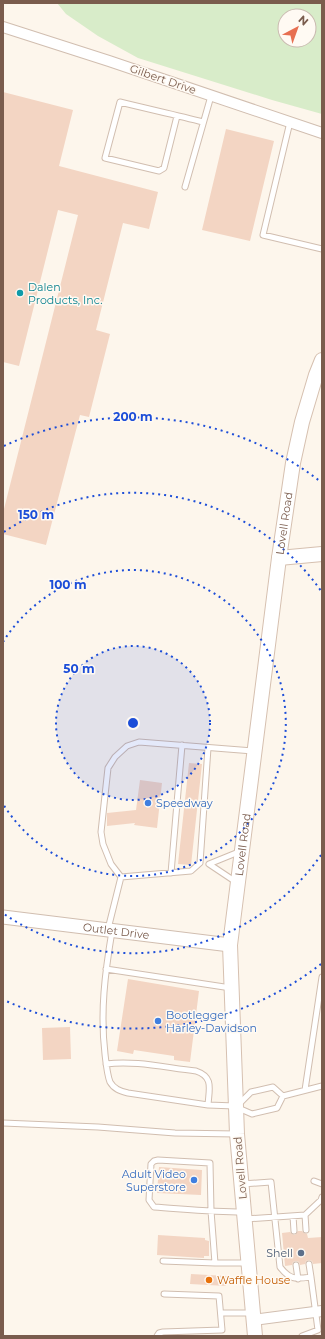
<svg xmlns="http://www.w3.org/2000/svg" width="325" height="1339" font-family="Montserrat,sans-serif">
	<rect width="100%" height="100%" fill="#fdf6ec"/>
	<!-- green -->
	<path fill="#d8ecc9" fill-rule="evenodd" d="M57,3H322V114L272,100L138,58L98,36L66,14ZM285,16H309V40H285Z"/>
	<!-- building -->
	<path fill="#f3d5c3" d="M3,92L73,110L59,166L158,192L149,229L123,223L96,330L110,334L89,417L80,415L46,545L3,534V513L78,215L58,210L19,366L3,362Z
		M226,129L274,141L250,241L202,230Z
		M189,763L202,764L191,865L178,864Z
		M140,780L162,783L157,828L134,825L135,823L107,826V813L136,810Z
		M128,979L199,991L190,1062L174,1060V1056L134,1050L133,1054L117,1051Z
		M70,1027L71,1059L43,1060L42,1028Z
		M159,1167L202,1170L201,1195L157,1193Z
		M298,1231H302L304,1233L307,1234L308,1238L322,1237V1263L313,1264L312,1261L309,1260L306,1261L305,1264L300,1265L299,1262L296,1261L293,1262L292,1265L285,1266L282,1233L290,1232L292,1234L295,1235Z
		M158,1235L205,1238V1240L209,1241V1256H204V1258L157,1255Z
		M191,1274L227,1276L226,1286L190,1284Z"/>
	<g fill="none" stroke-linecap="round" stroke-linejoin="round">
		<!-- service casing -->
		<g stroke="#d1beb0" stroke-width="7">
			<path id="service" d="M177,116L164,168L159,171L105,158L120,102C148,109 176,115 203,122
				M290,122L263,235L322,249
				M185,187L211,96
				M171,873L182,745
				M121,877L191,871L200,863L208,748
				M236,882L209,864L241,851
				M108,929L121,877L111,864L103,844L101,832L108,768L115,757L127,746L139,742L253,751
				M112,931C105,973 100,1012 105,1054C106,1063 107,1074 110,1082C114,1089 120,1091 128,1093L208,1105L235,1106
				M106,969L231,988
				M106,1064C135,1060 167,1068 196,1071C214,1077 209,1089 208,1105
				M273,1087L283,1096L277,1108L252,1114L236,1107L251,1092Z
				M305,1090L322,977
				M283,1096L322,1086
				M3,1123L98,1127L175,1133L236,1134
				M314,1181L322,1184
				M242,1184L271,1182L280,1267C290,1280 295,1279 311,1277L318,1330L302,1336
				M305,1215L306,1230
				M293,1216L294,1231
				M245,1219L305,1215L321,1200L322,1197
				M163,1261L215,1263L211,1211L210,1163L158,1160L154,1161L151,1164L149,1200L154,1207C184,1209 213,1212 243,1212
				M215,1263H248
				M309,1264L311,1277
				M296,1265L298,1279
				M221,1313H252
				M157,1336L159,1333L163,1332L222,1330L219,1296L164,1294"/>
		</g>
		<!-- minor casing -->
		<g stroke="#d1beb0" stroke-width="12">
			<path id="minor" d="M3,27L109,61L322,133
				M253,1320L322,1311"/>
		</g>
		<!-- tertiary casing -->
		<g stroke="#d1beb0" stroke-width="15">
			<g id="tertiary">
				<path id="s1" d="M3,917L230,945"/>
			</g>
		</g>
		<!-- secondary casing -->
		<g stroke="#d6c0b0" stroke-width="16">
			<g id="secondary">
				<path d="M279,558L322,554"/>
				<path id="s2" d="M255,1336L237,1134L230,945L279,558L293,463L302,422L316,375L322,360"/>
			</g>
		</g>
		<!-- service -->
		<use href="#service" stroke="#fff" stroke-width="5"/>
		<!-- minor -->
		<use href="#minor" stroke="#fff" stroke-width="10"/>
		<!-- tertiary -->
		<use href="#tertiary" stroke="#fff" stroke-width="13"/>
		<!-- secondary -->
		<use href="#secondary" stroke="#fff" stroke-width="14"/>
	</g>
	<!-- distance rings -->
	<circle cx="133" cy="723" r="77" fill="#1d4ed8" fill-opacity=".12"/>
	<g fill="none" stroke="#1d4ed8" stroke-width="2" stroke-dasharray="2 4">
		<circle cx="133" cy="723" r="77"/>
		<path d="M3 642A153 153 0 1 1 3 804"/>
		<path d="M321 855A230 230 0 0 1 4 914M4 532A230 230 0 0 1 321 591"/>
		<path d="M321 964A306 306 0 0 1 4 1000M4 446A306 306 0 0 1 321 482"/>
	</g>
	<!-- markers -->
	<circle fill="#0f9aa8" stroke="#fffaf3" stroke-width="1.5" cx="20" cy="293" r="4"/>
	<g fill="#3f7fe0" stroke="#fffaf3" stroke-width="1.5">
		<circle cx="148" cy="803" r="4"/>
		<circle cx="158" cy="1021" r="4"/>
		<circle cx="194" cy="1180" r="4"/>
	</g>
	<circle fill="#5c6f8a" stroke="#fffaf3" stroke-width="1.5" cx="301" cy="1253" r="4"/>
	<circle fill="#e8710a" stroke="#fffaf3" stroke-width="1.5" cx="209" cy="1280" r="4"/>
	<g text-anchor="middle" stroke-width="3" stroke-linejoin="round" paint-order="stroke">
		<!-- street labels -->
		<g font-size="11" fill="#7a5c4d" stroke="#fffaf3">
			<text transform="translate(163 79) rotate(19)" y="4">Gilbert Drive</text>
			<text dy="4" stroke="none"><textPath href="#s2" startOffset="817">Lovell Road</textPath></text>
			<text dy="4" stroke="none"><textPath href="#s2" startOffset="493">Lovell Road</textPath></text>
			<text dy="4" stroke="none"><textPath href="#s1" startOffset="114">Outlet Drive</textPath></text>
			<text transform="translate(240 1168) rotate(-95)" y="4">Lovell Road</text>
		</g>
		<!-- culture labels -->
		<g font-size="11" fill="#0d838f" stroke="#fffaf3" text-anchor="start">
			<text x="28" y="291">Dalen<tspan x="28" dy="13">Products, Inc.</tspan></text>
		</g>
		<!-- shop labels -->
		<g font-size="11" fill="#366cbe" stroke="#fffaf3" text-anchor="start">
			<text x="156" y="807">Speedway</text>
			<text x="166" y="1019">Bootlegger<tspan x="166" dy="13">Harley-Davidson</tspan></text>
			<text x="186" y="1178" text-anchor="end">Adult Video<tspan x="186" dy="13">Superstore</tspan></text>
		</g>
		<!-- service labels -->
		<g font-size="11" fill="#4e5e75" stroke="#fffaf3" text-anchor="end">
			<text x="293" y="1257">Shell</text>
		</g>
		<!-- food labels -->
		<g font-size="11" fill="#c56008" stroke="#fffaf3" text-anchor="start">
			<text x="217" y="1284">Waffle House</text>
		</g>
	</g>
	<circle cx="133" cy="723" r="6" fill="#1d4ed8" stroke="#fffaf3" stroke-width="2"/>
	<g font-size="12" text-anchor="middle" font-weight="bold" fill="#1d4ed8" stroke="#fffaf3" stroke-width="3" stroke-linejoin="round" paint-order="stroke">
		<text x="133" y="421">200 m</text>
		<text x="36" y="519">150 m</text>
		<text x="68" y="589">100 m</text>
		<text x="79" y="673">50 m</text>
	</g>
	<!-- border -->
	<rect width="325" height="1339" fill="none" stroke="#7a5c4d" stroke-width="8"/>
	<!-- north arrow -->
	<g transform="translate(297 28) rotate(41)"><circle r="19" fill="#fffaf3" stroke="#cabbb1"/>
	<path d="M0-3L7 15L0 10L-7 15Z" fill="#e76f51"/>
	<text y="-6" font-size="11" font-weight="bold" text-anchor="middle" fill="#7a5c4d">N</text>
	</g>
</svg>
